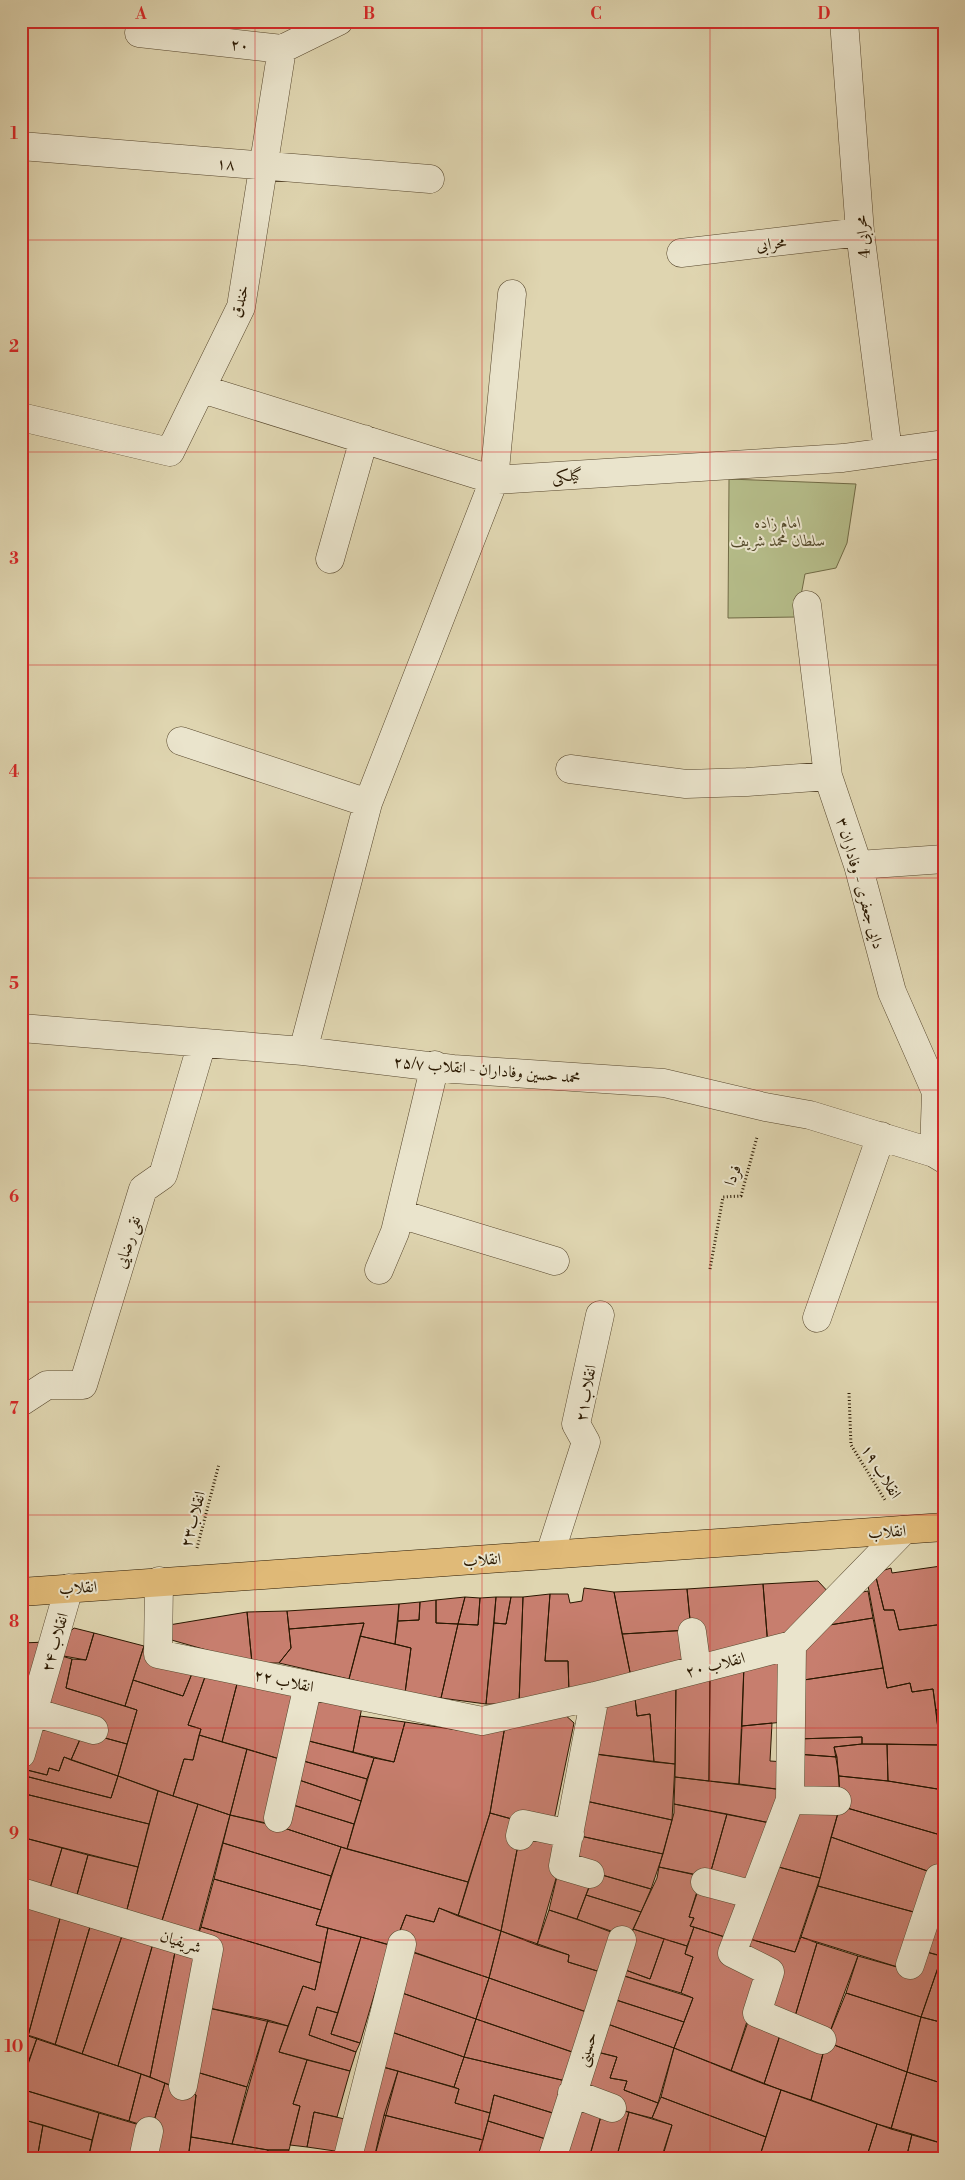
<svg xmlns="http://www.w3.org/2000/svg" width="965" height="2180" font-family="'Libre Bodoni',Amiri,serif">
	<rect width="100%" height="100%" fill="#dfd5b0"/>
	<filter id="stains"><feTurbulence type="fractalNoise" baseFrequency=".004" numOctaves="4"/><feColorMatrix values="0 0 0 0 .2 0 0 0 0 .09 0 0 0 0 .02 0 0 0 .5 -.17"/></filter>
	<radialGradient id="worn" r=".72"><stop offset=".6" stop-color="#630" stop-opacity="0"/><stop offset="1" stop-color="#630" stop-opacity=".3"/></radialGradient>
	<!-- green -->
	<path fill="#b5bc89" stroke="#706a45" d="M729,479L856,484L847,543L836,568L805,574L797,617L728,618Z"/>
	<!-- building -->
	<path fill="#c77e6e" stroke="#2a1801" d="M941,1566L944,1577V1624L899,1630L894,1610H884L875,1573L891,1568L892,1573Z
		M875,1573L884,1610H894L899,1630L944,1624V1709L936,1710L933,1689L912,1692L910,1683L887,1688L866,1575Z
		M818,1581L831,1595L768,1647L763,1584Z
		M763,1584L768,1647L701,1661L691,1630L687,1589Z
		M584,1588L614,1592L631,1677L569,1693L568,1661H545L550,1594H568L570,1603L582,1601Z
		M687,1589L691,1630L622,1634L614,1592Z
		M868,1591L873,1618L817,1627L852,1594Z
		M550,1594L545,1661H568L569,1693L519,1704L523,1597Z
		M465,1597L458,1624L436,1623V1600Z
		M465,1597L480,1598L478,1625L458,1624Z
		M496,1597L486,1704L441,1698L458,1624L478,1625L480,1598Z
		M496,1597H511L506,1624L494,1623Z
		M511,1597H523L519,1704H486L494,1623L506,1624Z
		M436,1600V1623L458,1624L441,1698L405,1693L411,1648L395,1644L398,1621L419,1620L420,1602Z
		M420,1602L419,1620L398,1621L399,1604Z
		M399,1604L395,1644L360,1636L364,1623L289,1629L287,1611Z
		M287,1611L291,1648L279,1663H252L247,1612Z
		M247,1612L252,1663L168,1639L169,1625Z
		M873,1618L883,1668L797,1681V1657L817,1627Z
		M364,1623L349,1679L279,1663L291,1648L289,1629Z
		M74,1628L94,1633L86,1660L58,1655L62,1639Z
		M687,1630L692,1666L631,1677L622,1634Z
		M94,1633L144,1646L125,1706L66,1688L72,1659L86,1660Z
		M360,1636L411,1648L405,1693L349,1679Z
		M47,1642L21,1735V1643Z
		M144,1646L153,1662L193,1671L183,1696L133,1680Z
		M788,1653L784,1722L742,1726L744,1665Z
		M58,1655L72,1659L66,1688L137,1710L127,1744L83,1732L44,1706Z
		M744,1665L739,1784L709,1781L710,1673Z
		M883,1668L887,1688L910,1683L912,1692L933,1689L940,1745L862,1744V1737L796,1739L797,1681Z
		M193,1671L206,1674L188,1725L201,1729L193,1760L184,1759L173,1796L118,1776L137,1710L125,1706L133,1680L183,1696Z
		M710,1673L709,1781L675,1777L676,1680Z
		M206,1674L238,1680L222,1742L199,1735L201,1729L188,1725Z
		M238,1680L300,1691L283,1760L222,1742Z
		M676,1680L675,1764L654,1762L650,1714L637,1716L634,1689Z
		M634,1689L637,1716L650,1714L654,1762L580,1752L588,1711Z
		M315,1696L362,1707L353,1752L305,1740Z
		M944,1709V1751L940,1750L936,1710Z
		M562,1712L574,1723L553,1825L519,1821L490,1813L506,1720Z
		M360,1716L405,1722L394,1762L353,1752Z
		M39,1718L82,1735L71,1760L64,1757L59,1771L49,1768L47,1775L27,1770Z
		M506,1720L490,1813L468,1882L347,1849L374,1758L394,1762L405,1722L464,1731Z
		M772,1723L770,1761L786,1762L784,1790L739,1784L742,1726Z
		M83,1732L127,1744L118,1776L71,1760Z
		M199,1735L247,1749L230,1815L173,1796L184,1759L193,1760Z
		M862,1737V1744L834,1747L837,1757L796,1754V1739Z
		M305,1740L374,1758L367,1779L300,1760Z
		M862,1744H887L888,1781L839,1776L834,1747Z
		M887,1744L940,1745L943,1790L888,1781Z
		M247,1749L283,1760L266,1823L230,1815Z
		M940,1750L944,1751V1790H943Z
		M580,1752L675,1764L672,1820L572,1798Z
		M796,1754L837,1757L840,1797L795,1795Z
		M64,1757L118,1776L111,1798L25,1776L27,1770L47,1775L49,1768L59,1771Z
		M300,1760L367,1779L361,1801L296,1779Z
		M25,1776L111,1798L118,1776L158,1791L149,1824L21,1793Z
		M839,1776L888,1781L944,1790V1836L840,1806Z
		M675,1777L784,1790L775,1824L674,1804Z
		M296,1779L361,1801L354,1824L290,1804Z
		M158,1791L198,1804L160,1927L125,1917Z
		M21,1793L149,1824L138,1867L21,1837Z
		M572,1798L672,1820L663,1854L571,1834Z
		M198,1804L230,1815L197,1938L160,1927Z
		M290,1804L354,1824L347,1849L284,1828Z
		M674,1804L727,1814L709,1878L659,1867L674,1813Z
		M840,1806L820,1878L771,1865L793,1808Z
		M840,1806L944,1836V1869L933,1873L831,1837Z
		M490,1813L519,1821V1840L501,1931L458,1916Z
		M727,1814L775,1824L752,1887L709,1878Z
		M230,1815L284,1828L341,1847L331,1876L223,1843Z
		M563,1834L559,1868L537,1945L501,1931L519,1840Z
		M571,1834L663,1854L651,1889L567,1865Z
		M21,1837L62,1848L48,1895L21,1886Z
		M831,1837L933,1873L921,1914L818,1886Z
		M223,1843L331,1876L321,1910L214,1879Z
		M341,1847L468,1882L458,1916L439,1908L434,1922L406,1915L394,1946L316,1925Z
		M62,1848L88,1855L75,1902L48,1895Z
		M88,1855L138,1867L125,1917L75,1902Z
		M771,1865L820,1878L795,1952L743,1937Z
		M659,1867L703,1876L689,1917L694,1918L690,1926L694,1927L687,1946L633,1929L657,1878Z
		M559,1868L592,1879L577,1919L549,1910Z
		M595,1873L651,1889L641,1912L586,1895Z
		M214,1879L321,1910L316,1925L328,1928L321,1963L201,1927Z
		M699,1885L748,1896L731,1939L690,1926L694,1918L689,1917Z
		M944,1885V1957L923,1951Z
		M818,1886L921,1914L904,1969L801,1937Z
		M586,1895L641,1912L629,1939L577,1919Z
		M21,1898L29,1901L21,1925Z
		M29,1901L62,1911L28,2036L21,2033V1925Z
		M439,1908L501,1931L489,1978L394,1946L406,1915L434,1922Z
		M549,1910L620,1934L607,1974L568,1962L569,1955L537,1945Z
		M62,1911L92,1920L55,2045L28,2036Z
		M92,1920L124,1930L82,2054L55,2045Z
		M201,1927L321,1963L315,1990L303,1986L288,2026L204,2007L197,1938Z
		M694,1927L731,1939L763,1972L731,2071L674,2048L693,1998L681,1993L693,1957L685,1954Z
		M328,1928L361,1937L338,2013L317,2007L309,2035L356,2052L350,2071L279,2052L303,1986L315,1990Z
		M633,1929L664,1939L650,1979L620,1968Z
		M124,1930L154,1940L118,2066L82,2054Z
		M501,1931L569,1955L568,1962L607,1974L595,2015L489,1978Z
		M361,1937L389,1945L360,2043L331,2034Z
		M743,1937L795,1952L801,1937L817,1943L793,2023L762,2011L776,1969L738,1950Z
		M664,1939L687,1946L685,1954L693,1957L681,1993L618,1974L620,1968L650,1979Z
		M154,1940L176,1947L150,2077L118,2066Z
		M817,1943L858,1956L828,2037L793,2023Z
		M176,1947L201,1960L176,2088L150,2077Z
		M399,1947L489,1978L476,2019L388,1988Z
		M923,1951L942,1956L921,2017L846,1993L858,1956L904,1969Z
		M942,1956L944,1957V2023L921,2017Z
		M618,1974L693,1998L684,2022L610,1998Z
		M489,1978L595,2015L578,2054L476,2019Z
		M388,1988L476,2019L464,2057L377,2027Z
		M846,1993L921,2017L907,2072L826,2042Z
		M610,1998L684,2022L674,2048L602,2022Z
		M204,2007L268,2020L247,2087L193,2071Z
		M317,2007L338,2013L331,2034L360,2043L356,2052L309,2035Z
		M750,2016L782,2029L764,2084L731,2071Z
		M921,2017L944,2023V2084L907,2072Z
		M476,2019L578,2054L570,2082L464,2057Z
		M268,2020L288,2026L279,2052L307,2060L293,2104L300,2106L289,2150H268L232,2144Z
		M602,2022L674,2048L658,2103L624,2090L627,2081L610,2078L617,2057L593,2051Z
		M377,2027L464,2057L454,2087L365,2062Z
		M782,2029L825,2046L811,2100L764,2084Z
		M21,2033L37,2038L22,2082H21Z
		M37,2038L141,2074L129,2121L21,2089V2082Z
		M826,2042L907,2072L891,2129L811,2100Z
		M674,2048L781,2090L766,2137L661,2097Z
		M593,2051L617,2057L610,2078L627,2081L624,2090L658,2103L652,2118L616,2109L579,2091Z
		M464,2057L570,2082L556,2114L494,2095L490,2113L455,2103L459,2089L454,2087Z
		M307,2060L350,2071L337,2117L314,2112L307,2147L290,2145L300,2106L293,2104Z
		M365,2062L398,2071L374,2159L354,2151Z
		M193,2071L247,2087L232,2144L191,2137L196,2095L189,2092Z
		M398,2071L459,2089L455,2103L490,2113L483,2140L384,2115Z
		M907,2072L944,2084V2144L891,2129Z
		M141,2074L165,2083L152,2128L129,2121Z
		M165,2083L196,2095L188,2159H149L152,2128Z
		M21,2089L99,2113L92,2140L21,2119Z
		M781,2090L877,2124L866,2159H776L760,2155Z
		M494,2095L556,2114L549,2140L488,2121Z
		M661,2097L766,2137L759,2159H682L664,2152L672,2125L652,2118Z
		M575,2099L603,2109L589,2158L560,2149Z
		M603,2109H616L629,2112L616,2159H589Z
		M314,2112L349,2120L342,2152L307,2147Z
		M629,2112L672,2125L661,2159H616Z
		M99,2113L143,2126L135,2159H88Z
		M384,2115L483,2140L477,2159H374Z
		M21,2119L43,2125L37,2159H21Z
		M488,2121L549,2140L544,2159H477Z
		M877,2124L912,2134L906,2159H866Z
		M43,2125L92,2140L88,2159H37Z
		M912,2134L944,2144V2159H906Z
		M191,2137L268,2150L266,2159H188Z
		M560,2149L589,2158V2159H557Z
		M268,2150H289L287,2159H266Z
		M664,2152L682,2159H661Z
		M288,2154L317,2159H287Z"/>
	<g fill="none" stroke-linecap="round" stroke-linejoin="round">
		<!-- minor casing -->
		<g stroke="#57472d" stroke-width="29">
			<path id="minor" d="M844,21L860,232L888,451
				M139,33L282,49
				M21,146L430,179
				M681,253L860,232
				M202,389L494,480L843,458L944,444
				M21,417L170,452L241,307L282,49L339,21
				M330,559L364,439
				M807,605L828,776L858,865L892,992L936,1092L934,1153
				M181,741L368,803
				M570,769L686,784L747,782L828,776
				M858,865L944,859
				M21,1028L303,1051L453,1069L664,1083L765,1107L810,1115L934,1153L944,1159
				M303,1051L368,803L494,480L512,294
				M400,1214L555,1261
				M379,1270L395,1232L435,1065
				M817,1318L881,1136
				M21,1402L47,1385H83L143,1189L163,1175L202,1043
				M550,1554L586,1442L576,1424L600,1315
				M159,1581L158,1654L482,1721L595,1696L792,1645L904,1530
				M692,1632L697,1669
				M792,1645L790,1800L732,1953L770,1972L757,2013L822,2040
				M33,1712L94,1730
				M21,1754L69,1588
				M790,1800L837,1801
				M278,1818L308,1685
				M520,1836L523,1824L570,1834
				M590,1874L563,1866L595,1696
				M705,1882L754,1895
				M21,1892L209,1949L183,2086
				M910,1965L939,1878L944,1880
				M572,2093L612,2108
				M143,2159L149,2131
				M352,2159L348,2157L402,1944
				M552,2159L622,1940"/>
		</g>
		<!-- major casing -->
		<g stroke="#2a1801" stroke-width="29">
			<path id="major" d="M21,1592L944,1527"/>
		</g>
		<!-- path -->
		<path stroke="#2a1801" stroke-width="3" stroke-dasharray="1 2.5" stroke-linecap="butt" d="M710,1269L723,1197L741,1196L757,1137
			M849,1393L851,1445L885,1500
			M197,1548L219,1464"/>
		<!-- minor -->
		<use href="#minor" stroke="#eae4cc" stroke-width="28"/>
		<!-- major -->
		<use href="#major" stroke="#e0ba78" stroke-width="28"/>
	</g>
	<!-- grid -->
	<path fill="none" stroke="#d62828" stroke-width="1" stroke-opacity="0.55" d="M255,21V2159M482,21V2159M710,21V2159M21,240H944M21,452H944M21,665H944M21,878H944M21,1090H944M21,1302H944M21,1515H944M21,1728H944M21,1940H944"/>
	<g text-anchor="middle" stroke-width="4" stroke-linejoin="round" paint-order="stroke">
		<!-- street labels -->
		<g font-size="16" fill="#2a1801" stroke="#eae4cc">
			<text transform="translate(240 44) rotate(6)" y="6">۲۰</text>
			<text transform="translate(226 163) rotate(5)" y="6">۱۸</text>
			<text transform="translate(862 237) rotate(-96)" y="6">محرابی 4</text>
			<text transform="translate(771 243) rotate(-7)" y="6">محرابی</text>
			<text transform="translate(239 301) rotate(-75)" y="6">خندق</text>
			<text transform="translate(567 475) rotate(-4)" y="6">گیلکی</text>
			<text transform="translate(861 883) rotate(74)" y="6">دایی جعفری - وفاداران ۳</text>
			<text transform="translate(487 1069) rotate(5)" y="6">محمد حسین وفاداران - انقلاب ۲۵/۷</text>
			<text transform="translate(732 1175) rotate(-69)" y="6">فردا</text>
			<text transform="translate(127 1242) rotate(-73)" y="6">نقی رضایی</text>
			<text transform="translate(585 1393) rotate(-80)" y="6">انقلاب۲۱</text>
			<text transform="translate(882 1471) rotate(58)" y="6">انقلاب ۱۹</text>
			<text transform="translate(192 1519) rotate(-75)" y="6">انقلاب۲۳</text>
			<text transform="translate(887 1531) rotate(-4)" y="6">انقلاب</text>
			<text transform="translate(482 1559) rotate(-4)" y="6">انقلاب</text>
			<text transform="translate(78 1587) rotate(-4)" y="6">انقلاب</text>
			<text transform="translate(54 1642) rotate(-74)" y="6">انقلاب ۲۴</text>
			<text transform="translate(715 1664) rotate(-14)" y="6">انقلاب ۲۰</text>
			<text transform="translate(284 1680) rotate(12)" y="6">انقلاب ۲۲</text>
			<text transform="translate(181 1941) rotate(18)" y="6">شریفیان</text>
			<text transform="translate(586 2049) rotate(-72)" y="6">حسینی</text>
		</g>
		<!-- park labels -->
		<g font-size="16" font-style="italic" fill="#54492a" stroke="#eae4cc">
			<text x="778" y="528">امام زاده<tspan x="778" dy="18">سلطان محمد شریف</tspan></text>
		</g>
	</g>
	<!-- margin -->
	<rect width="965" height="2180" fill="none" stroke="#dfd5b0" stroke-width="55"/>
	<rect x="28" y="28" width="910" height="2124" fill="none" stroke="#d62828" stroke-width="2"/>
	<g font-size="16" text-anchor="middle" font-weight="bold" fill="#d62828">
		<text x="141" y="19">A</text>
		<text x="369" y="19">B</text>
		<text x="596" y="19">C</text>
		<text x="824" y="19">D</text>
		<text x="14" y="139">1</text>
		<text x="14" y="352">2</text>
		<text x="14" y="564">3</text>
		<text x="14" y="777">4</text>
		<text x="14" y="989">5</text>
		<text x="14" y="1202">6</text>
		<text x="14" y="1414">7</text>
		<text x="14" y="1627">8</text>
		<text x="14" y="1839">9</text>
		<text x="14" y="2052">10</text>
	</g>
	<rect width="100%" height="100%" filter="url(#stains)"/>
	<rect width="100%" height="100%" fill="url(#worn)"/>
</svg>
